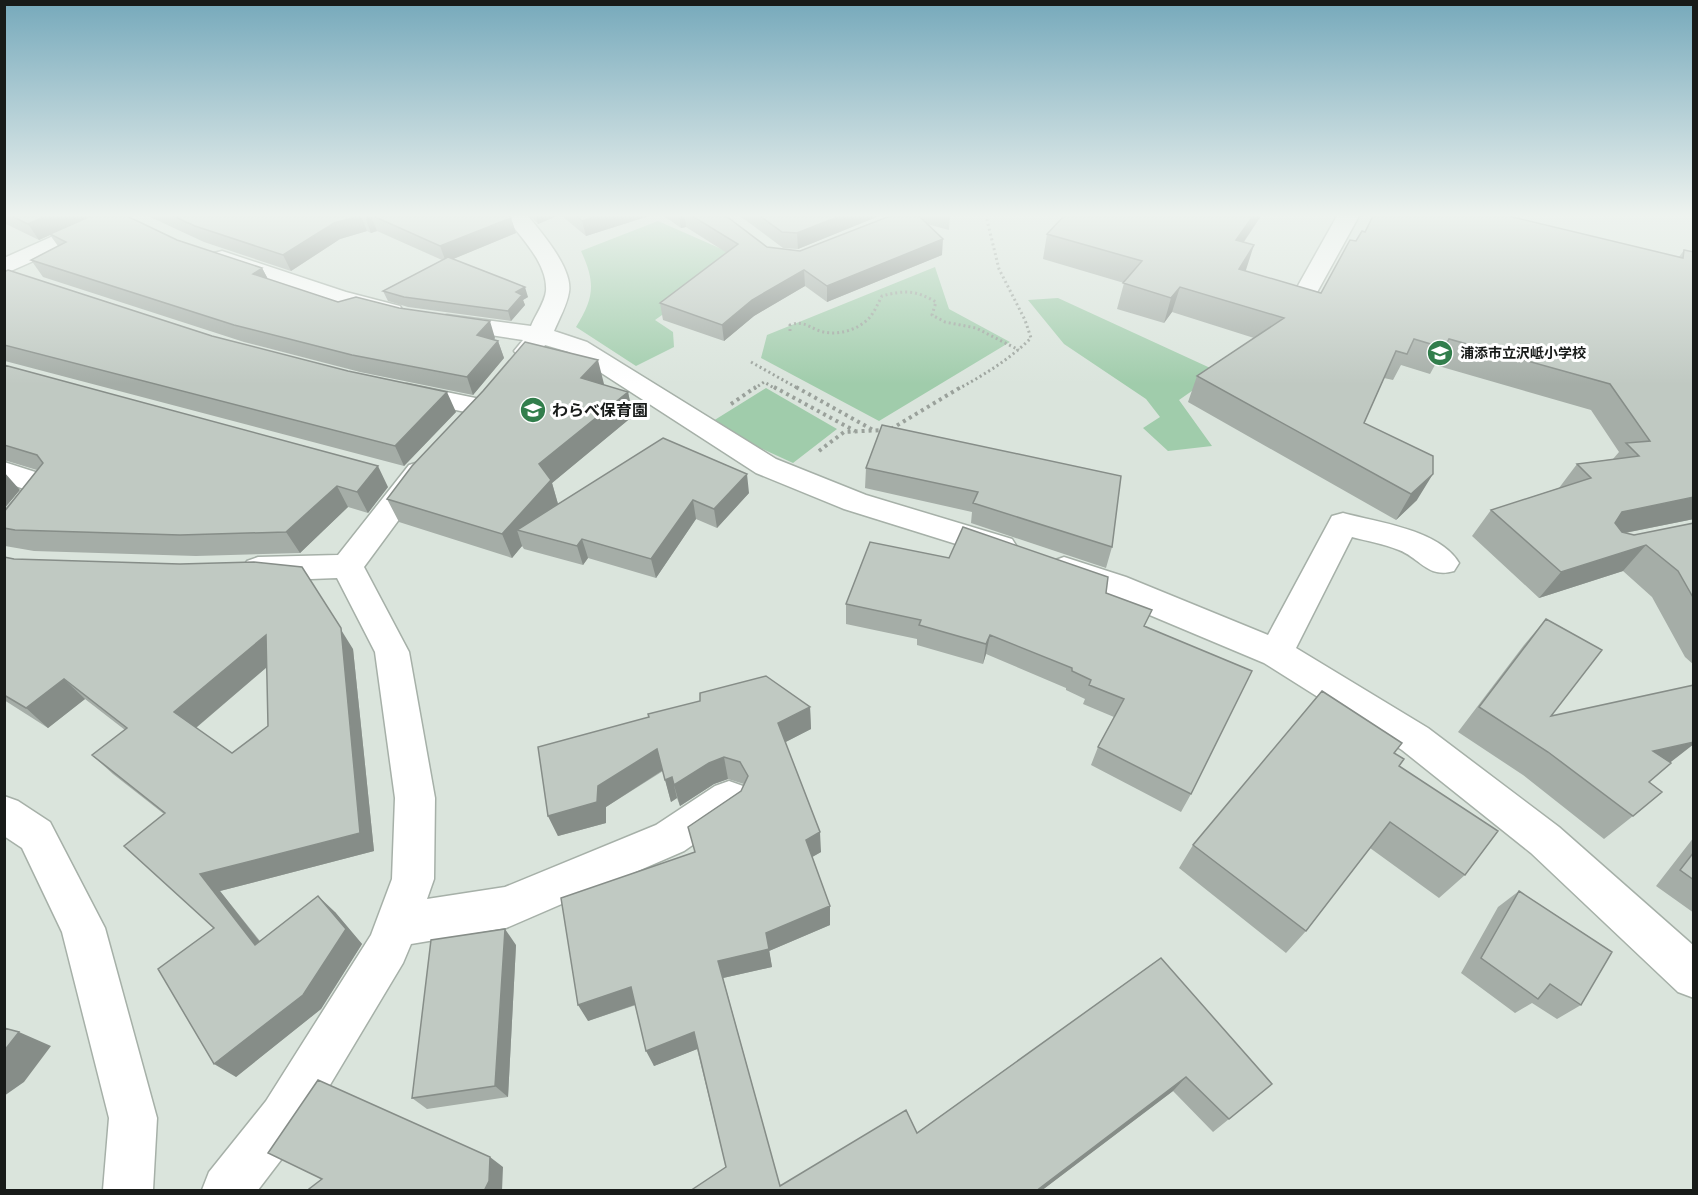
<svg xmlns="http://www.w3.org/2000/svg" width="1698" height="1195" font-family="'Noto Sans','Noto Sans JP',sans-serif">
	<rect width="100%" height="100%" fill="#dae4dc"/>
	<!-- green -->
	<path fill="#a0ccab" d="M658,221L742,258L655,320L673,332L674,347L636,366L576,327C594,298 596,283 581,251Z
		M935,267L949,309L1010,342L879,421L761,358L767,335Z
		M1058,298L1219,372L1179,400L1212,446L1168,451L1143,428L1160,417L1146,399L1064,344L1028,300Z
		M766,388L837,429L793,463L747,442L713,421Z"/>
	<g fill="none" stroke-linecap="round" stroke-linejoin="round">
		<!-- minor casing -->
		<g stroke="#a6b0a8" stroke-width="3">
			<path id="minor" d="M98,216H127L124,221L4,274V258Z
				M505,216H528C542,233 573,269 569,292C567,305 559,319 554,331L587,342L776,459L866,495L1012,539L1017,547L1012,555L1001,558L844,509L756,473L569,352L545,345C537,356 532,360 518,356L514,351L523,340L438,327L435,322L438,317L447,315L531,326C535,316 545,302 546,291C548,263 520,237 505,216Z
				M1337,216H1359L1315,296L1307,298L1299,296L1295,291Z
				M222,251L346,292L400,306L403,311L400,316L391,318L330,302L214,263L211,258L214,253Z
				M407,384L490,401L494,407L490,413L480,415L398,398L394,392L398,386Z
				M4,462L54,478L59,485L15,541L4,544V512L24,489L4,482Z
				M419,462L429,465L434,472L364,567L409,652L435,798L434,879L427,899L505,887L656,825L715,786L729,781L743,786L749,798L743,810L684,851L506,928L411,944L403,963L300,1135L258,1190H202L209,1172L266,1101L371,935L392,879L395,798L375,652L337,578L258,581L247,577L242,569L247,561L258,557L338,555L409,465Z
				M1343,513C1377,522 1440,530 1459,563L1454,571C1428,579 1420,558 1399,550C1384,544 1367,541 1352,537L1296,648L1428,728L1559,827L1694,946V998L1678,992L1531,853L1402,750L1264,663L1102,595L1053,577L1048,569L1053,561L1064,557L1126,577L1268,635L1332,516Z
				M4,796L18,801L50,822L105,928L157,1118L153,1190H103L109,1118L62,932L22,848L4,836Z"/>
		</g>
		<!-- path-far1 -->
		<path stroke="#9aa19b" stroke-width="3" stroke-dasharray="2 3" stroke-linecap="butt" d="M790,331V325C801,321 807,325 817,330C834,337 858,331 870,317C875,311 878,303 882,296C904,290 916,290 936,302L932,315L945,322L976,328L1019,350
			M751,362L799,389
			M754,389L764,382L776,389
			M958,389C984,375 1010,359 1031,338L1025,320L999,269L986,216"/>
		<!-- path -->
		<path stroke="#9aa19b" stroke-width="4" stroke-dasharray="3 4" stroke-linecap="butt" d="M774,387L855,431
			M796,387L873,430
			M731,404L756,387
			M891,429L961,387
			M819,451L844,432L883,430"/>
		<!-- minor -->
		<use href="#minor" fill="#fff" fill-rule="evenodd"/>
	</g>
	<!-- wall -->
	<path fill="#a5ada7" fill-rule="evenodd" d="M4,216H127L177,240L262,268L268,279L338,302L495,338L494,340L498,341L504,358L473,395L360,372L244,342L43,277L31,260L58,246L50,235L39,240L4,223Z
		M148,216H510L516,233L453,259L528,297L523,300L525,305L511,321L408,307L388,301L383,291L442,260L377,231L371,233L367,231L340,239L291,271L204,242Z
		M530,216H557L538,224Z
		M562,216H649L586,236Z
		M664,216H726L767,247L800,251L890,216H950L949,230L927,224L942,255L827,302L805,286L754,316L724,341L663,320L660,303L727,253L686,227L681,228Z
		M740,216H879L798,249L783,248Z
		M1261,216L1244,242L1245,271L1321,293L1356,241L1365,232L1679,257L1684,250L1694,519L1625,533L1634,535L1694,523V665L1685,657L1652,597L1623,571L1539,598L1472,536L1491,510L1559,488L1577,464L1613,459L1619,452L1591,410L1435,365L1430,374L1401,365L1393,380L1384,378L1364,423L1417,500L1396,520L1188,402L1197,376L1254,338L1172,312L1164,323L1117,309L1124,283L1043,259L1047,234Z
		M4,272L212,336L456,412L404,466L5,361Z
		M4,365L388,487L368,513L348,507L300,553L196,556L34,551L5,546L4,545V512L37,470L4,460Z
		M604,384L603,385L628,392L633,416L552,483L558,504L749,493L717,528L696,519L656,578L588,558L583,565L524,549L522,546L512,558L399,522L387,499Z
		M866,468L1121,476L1112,547L1106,568L971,523L972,512L865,488Z
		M4,557L353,649L374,851L220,891L260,941L335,912L362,944L321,1009L236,1077L214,928L164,814L113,774L92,755L125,730L85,699L48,728L4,700ZM267,667L268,726L232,753L196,728Z
		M1106,593L1145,627L1191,794L1181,812L1091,765L1098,747L1114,717L1083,704L1085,699L1066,690V688L986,654L983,664L917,645V639L846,624V604Z
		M1546,619L1551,716L1671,762L1649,782L1633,816L1604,839L1523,775L1458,732L1524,645Z
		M810,707L811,729L785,742L821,852L812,857L830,925L769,951L772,967L723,978L780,1186L917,1133L1161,958L1272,1084L1213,1132L1173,1091L1041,1191H690L726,1167L697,1049L654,1066L636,1005L588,1021L695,852L688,827L741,791L744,784L728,779L714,784L680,806L677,798L671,802L663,771L606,807V823L558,836L548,816Z
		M1394,753L1399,766L1465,875L1439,898L1370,848L1306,931L1286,953L1179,868L1193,845Z
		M1694,837V913L1656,886Z
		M1519,891L1581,1005L1557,1019L1532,1003L1515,1013L1461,973L1498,907Z
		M516,945L508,1097L427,1109L412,1098Z"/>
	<!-- shaded-wall -->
	<path fill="#868d88" d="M46,216H92L39,240L28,224Z
		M359,216H361L367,231L340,239L291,271L283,255L334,223Z
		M368,216H371L377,231L371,233L365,217Z
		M536,216H557L538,224Z
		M596,216H649L586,236L582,221Z
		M679,216H685L686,227L681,228Z
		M840,216H879L798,249L797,233Z
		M1253,216H1261L1228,265L1236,240Z
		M511,218L516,233L446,262L440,246Z
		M943,239L942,255L827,302V286Z
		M1254,245L1246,270L1230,295L1239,269Z
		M262,268L271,285L253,274Z
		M804,270L805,286L754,316L724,341L722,325L752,300Z
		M525,287L528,297L523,300L525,305L511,321L508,311L516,292Z
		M1180,287L1172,312L1164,323L1171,298Z
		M490,321L495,338L483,352L477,335Z
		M498,341L504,358L473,395L467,377Z
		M598,360L604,384L587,402L581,378Z
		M447,392L456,412L404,466L395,446Z
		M628,392L633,416L552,483L558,504L517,530L522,546L512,558L502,534L539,464Z
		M378,466L388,487L368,513L357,492Z
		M4,472L20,490L4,509Z
		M747,474L749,493L717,528L714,509Z
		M1433,474L1417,500L1396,520L1411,494Z
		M337,486L348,507L300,553L286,532Z
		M1694,497V519L1599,538L1622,512Z
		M693,500L696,519L656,578L651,559Z
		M582,539L588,558L583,565L577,546Z
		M1646,545L1623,571L1539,598L1561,572Z
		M302,567L353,649L374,851L220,891L274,960L255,945L200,874L360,833Z
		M266,635L281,655L192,731L174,712Z
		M990,635L986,654L983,664L986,644Z
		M64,679L85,699L48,728L26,708Z
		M810,707L811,729L780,745L778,723Z
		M1694,742V744L1667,765L1653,751Z
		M657,749L663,770L606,807V823L558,836L548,816Z
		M724,757L728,779L714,784L680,806L674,785L709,763Z
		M672,777L677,798L671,802L665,780Z
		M820,832L821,852L807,860L806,840Z
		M318,896L335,912L362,944L321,1009L236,1077L214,1064Z
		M830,906V925L769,951L766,933Z
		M505,929L516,945L508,1097L495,1086Z
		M769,949L772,967L723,978L718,961Z
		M631,987L640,1003L588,1021L578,1005Z
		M19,1032L51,1046L24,1082L4,1096V1051Z
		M694,1032L700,1048L654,1066L646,1051Z
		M1186,1077L1173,1091L1041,1191H1036Z
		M490,1157L503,1167L502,1191H484Z"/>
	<!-- building -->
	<path fill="#c0c9c2" stroke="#868d88" stroke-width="1.5" fill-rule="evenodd" d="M11,216H46L28,224Z
		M91,216H127L177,240L262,268L253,274L338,302L356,297L399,308L490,321L477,335L498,341L467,377L352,355L234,325L31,260L66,242L50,234Z
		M173,216H359L334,223L283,255L195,226Z
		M373,216H510L511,218L440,246Z
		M577,216H596L582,221Z
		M692,216H726L767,247L800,251L890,216H919L943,239L827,286L804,270L752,300L722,325L660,303L738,244Z
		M760,216H840L797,233L782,232Z
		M1064,216H1253L1236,240L1254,245L1239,269L1321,293L1350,240L1356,241L1362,231L1365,232L1373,216H1508L1683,258L1684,250L1694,252V497L1622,512L1615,523L1622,532L1634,535L1694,523V599L1678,571L1646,545L1561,572L1491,510L1591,478L1577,464L1639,456L1626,443L1650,441L1610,384L1449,339L1444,348L1414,339L1407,354L1396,351L1364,423L1433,456V474L1411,494L1197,376L1284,318L1180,287L1171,298L1123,283L1142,261L1047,234Z
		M448,257L525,287L516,292L522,295L508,311L404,297L383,291Z
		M8,270L212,336L348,371L447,392L395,446L4,345V272Z
		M525,342L598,360L581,378L628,392L539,464L551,480L502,534L387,499L412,466L483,391Z
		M4,365L378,466L357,492L337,486L286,532L180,535L15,530L4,528V512L43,463L37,455L4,445Z
		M882,425L1121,476L1112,547L973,503L978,492L866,468Z
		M663,438L747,474L714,509L693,500L651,559L582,539L577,546L517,530Z
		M963,527L1108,577L1106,593L1152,610L1144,626L1252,671L1191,794L1098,747L1124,699L1089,685L1091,680L1072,671V668L990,635L986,644L919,625L921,620L846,604L870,542L949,558Z
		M4,557L14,559L180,564L254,562L302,567L341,628L360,833L200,874L255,945L318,896L346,929L303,995L214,1064L158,969L214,928L124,846L165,813L92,755L127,728L64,679L26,708L4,695ZM266,635L268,726L232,753L174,712Z
		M1546,619L1602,650L1551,716L1694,685V742L1653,751L1671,763L1649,782L1662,792L1633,816L1548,752L1479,707Z
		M766,676L810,707L778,723L820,832L806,840L830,906L766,933L769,949L718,961L780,1186L906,1110L917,1133L1161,958L1272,1084L1229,1119L1186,1077L1036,1191H690L726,1167L694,1032L646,1051L631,987L578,1005L561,898L695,852L688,827L741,791L748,776L740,762L724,757L709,763L674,785L672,777L665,780L657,749L598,786L597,802L548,816L538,747L649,717L648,714L700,701V693Z
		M1322,691L1402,743L1394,753L1404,759L1399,766L1498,831L1465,875L1390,822L1306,931L1193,845Z
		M1694,852V880L1680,870Z
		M1519,891L1612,952L1581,1005L1550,984L1538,999L1481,958Z
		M505,929L495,1086L412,1098L431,940Z
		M4,1028L19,1032L4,1051Z
		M318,1080L490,1157L489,1181L484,1191H312L309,1189L322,1179L268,1153Z"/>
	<!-- sky -->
	<linearGradient id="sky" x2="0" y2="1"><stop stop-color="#76a9bb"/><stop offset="0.56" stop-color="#eef3ef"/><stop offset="1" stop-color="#eef3ef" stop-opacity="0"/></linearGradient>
	<rect width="1698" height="384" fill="url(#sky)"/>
	<!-- icons -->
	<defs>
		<g id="school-disc" transform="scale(1.35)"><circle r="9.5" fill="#327e4c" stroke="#fff"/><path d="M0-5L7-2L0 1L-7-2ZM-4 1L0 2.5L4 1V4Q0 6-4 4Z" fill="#fff"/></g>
	</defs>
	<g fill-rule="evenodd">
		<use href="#school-disc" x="1440" y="353"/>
		<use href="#school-disc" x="533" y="410"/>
	</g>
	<g text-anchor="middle" stroke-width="6" stroke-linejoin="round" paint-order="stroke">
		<!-- far-poi labels -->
		<g font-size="14" font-weight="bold" fill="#181b19" stroke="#fff" text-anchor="start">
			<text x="1460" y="358">浦添市立沢岻小学校</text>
		</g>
		<!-- poi labels -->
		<g font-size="16" font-weight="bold" fill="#181b19" stroke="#fff" text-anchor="start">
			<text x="552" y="416">わらべ保育園</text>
		</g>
	</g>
	<!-- border -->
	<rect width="1698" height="1195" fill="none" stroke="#181b19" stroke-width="12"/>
</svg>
